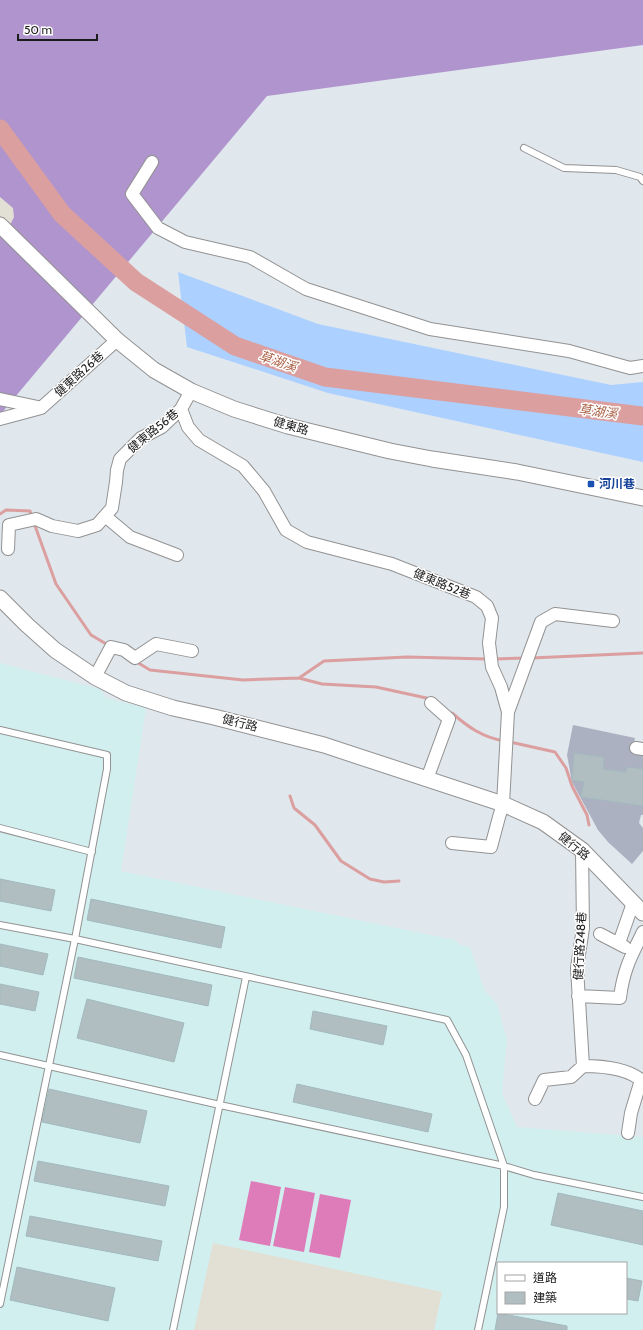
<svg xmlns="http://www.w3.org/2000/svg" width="643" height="1330" font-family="Cabin,'Noto Sans TC',sans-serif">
	<rect width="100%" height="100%" fill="#e0e7ed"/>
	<!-- military -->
	<path fill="#d2eff0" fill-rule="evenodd" d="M0,663L100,689L106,698L146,708L121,871L455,940L460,945L470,947L485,991L497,1004L507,1040L502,1093L517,1127L643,1137V1330H0ZM498,1263H626V1313H498Z"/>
	<!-- construction -->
	<path fill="#acb1c1" d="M573,725L635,738L632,752L643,753V815H641L639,823L643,828V851L632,864L608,842L598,830L572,782L567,755Z"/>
	<!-- forest -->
	<path fill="#af94cd" d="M0,0H643V45L267,96L0,415Z"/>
	<!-- sand -->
	<path fill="#acd0ff" d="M178,272L318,324L611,385L643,382V462L328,393L187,347Z"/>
	<!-- pitch -->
	<path fill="#de7cb9" d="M251,1181L281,1187L270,1246L239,1240Z
		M285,1187L315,1193L304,1252L273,1246Z
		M320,1194L351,1200L340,1258L309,1252Z"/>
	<!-- plaza -->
	<path fill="#e2dfd4" d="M0,197L13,208L14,217L10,225L0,216Z
		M213,1243L442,1292L434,1330H194Z"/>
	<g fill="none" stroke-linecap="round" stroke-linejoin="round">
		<!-- stream -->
		<path stroke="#dc9f9f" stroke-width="3" d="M0,514L6,510L30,511L32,518
			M34,523L56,584L91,635L108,645
			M531,658L643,653
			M493,659L525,658
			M135,661L150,670L243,680L299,678L324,661L407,657L487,659
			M299,678L322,684L376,687L431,699
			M452,713C468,727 482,737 504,741
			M510,742L555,752L566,768L572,786L587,815L589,825
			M290,796L294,808L315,825L341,861L370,879L384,882L399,881"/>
		<!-- river -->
		<path stroke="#dc9f9f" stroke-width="19" d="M0,129L62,214L136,282L235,346L325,377L643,416"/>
	</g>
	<!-- building -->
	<path fill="#b0bec1" stroke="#a2b9be" d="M574,753L604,757L603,769L626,772L627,767L643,769V806L581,797L584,782L572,780Z
		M0,879L55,890L51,911L0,901Z
		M91,899L225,927L221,948L87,920Z
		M0,944L48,954L43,975L0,966Z
		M78,957L212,985L208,1006L74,978Z
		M0,984L39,992L35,1011L0,1004Z
		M87,999L184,1023L174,1062L77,1038Z
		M313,1011L387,1026L383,1045L310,1029Z
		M297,1084L432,1114L428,1132L293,1102Z
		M49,1089L147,1111L140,1143L42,1122Z
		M38,1161L169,1186L165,1206L34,1181Z
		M558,1193L643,1211V1245L551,1225Z
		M30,1216L162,1241L158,1261L26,1236Z
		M17,1267L115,1288L108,1321L10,1300Z
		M626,1278L642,1281L638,1301L626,1299Z
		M498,1313L567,1326V1330H495Z"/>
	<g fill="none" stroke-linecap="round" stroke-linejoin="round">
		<!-- service casing -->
		<g stroke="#929292" stroke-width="8">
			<path id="service" d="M524,148L564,168L616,170L640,177L643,181
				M0,730L107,755V769L75,939L0,1304
				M0,828L92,852
				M0,925L75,939L447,1020L466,1055L504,1166V1207L478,1330
				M0,1055L220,1105L504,1166L534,1175L643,1197
				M173,1330L246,977"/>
		</g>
		<!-- minor casing -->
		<g stroke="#929292" stroke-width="14">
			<path id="minor" d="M152,162L132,194L158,228L185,242L250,257L306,289L430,329L569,351L630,368L643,366
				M0,399L38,407
				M181,409L188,427L199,440L243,466L264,491L286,530L307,542L392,564L476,597L487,606L492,618L489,643L492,667L501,687L508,712L503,804L499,817L491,847L452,843
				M0,419L41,408L117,340
				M105,516L130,537L177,555
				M8,549L9,525L36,519L52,526L78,531L97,525L112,508L116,482L117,470L120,459L141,438L162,427L181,409L191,391
				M95,677L111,647L124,650L135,658L156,644L192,651
				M508,712L541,622L555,614L613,621
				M636,748L643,749
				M427,779L449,719L431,703
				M582,850L583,928L577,968L583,1066
				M600,934L625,947
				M619,943L633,903
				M578,996L620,998C623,971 631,956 643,932
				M535,1099L544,1080L571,1077L583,1066C602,1066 629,1068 643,1082
				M628,1133L631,1113L641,1080"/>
		</g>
		<!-- tertiary casing -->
		<g stroke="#929292" stroke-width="17">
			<path id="tertiary" d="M0,225L117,340L154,370L191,391L234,409L288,426L390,451L432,459L517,472L643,498
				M0,598L27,625L55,650L95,677L126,693L173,708L214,717L324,745L503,804L543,822L582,850L643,913"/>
		</g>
		<!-- service -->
		<use href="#service" stroke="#fff" stroke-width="6"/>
		<!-- minor -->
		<use href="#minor" stroke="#fff" stroke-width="12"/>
		<!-- tertiary -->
		<use href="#tertiary" stroke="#fff" stroke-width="15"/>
	</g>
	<!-- markers -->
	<rect fill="#1a4fb4" stroke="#fff" stroke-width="1.5" x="587" y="480" width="8" height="8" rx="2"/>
	<g text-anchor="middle" stroke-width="3" stroke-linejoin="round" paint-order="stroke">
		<!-- street labels -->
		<g font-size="12" fill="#1b1b1b" stroke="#fff">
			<text transform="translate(79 374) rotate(-42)" y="4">健東路26巷</text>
			<text transform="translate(291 426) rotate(16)" y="4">健東路</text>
			<text transform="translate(153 431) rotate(-39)" y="4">健東路56巷</text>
			<text transform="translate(442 584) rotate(22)" y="4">健東路52巷</text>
			<text transform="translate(240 723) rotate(14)" y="4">健行路</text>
			<text transform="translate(574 846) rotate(39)" y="4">健行路</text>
			<text transform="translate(580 946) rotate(-87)" y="4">健行路248巷</text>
		</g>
		<!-- transit labels -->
		<g font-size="12" font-weight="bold" fill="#164399" stroke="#fff" text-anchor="start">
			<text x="599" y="488">河川巷</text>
		</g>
		<!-- water labels -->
		<g font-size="13" font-style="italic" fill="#ab6247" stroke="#fff">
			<text transform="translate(278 361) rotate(19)" y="5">草湖溪</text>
			<text transform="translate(598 411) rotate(7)" y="5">草湖溪</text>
		</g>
	</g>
	<!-- legend -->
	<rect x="497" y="1262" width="130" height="52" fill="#ffffff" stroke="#a4a4a4"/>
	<rect x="505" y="1275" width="20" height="6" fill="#ffffff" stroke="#a4a4a4"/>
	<text x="533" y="1282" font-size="12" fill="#1b1b1b">道路</text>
	<rect x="505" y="1292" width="20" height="12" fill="#b0bec1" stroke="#a4a4a4"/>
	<text x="533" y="1302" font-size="12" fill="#1b1b1b">建築</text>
	<!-- scale -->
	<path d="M18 34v6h79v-6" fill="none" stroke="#1b1b1b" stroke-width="2"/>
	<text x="24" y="34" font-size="12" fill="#1b1b1b" stroke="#ffffff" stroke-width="3" paint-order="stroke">50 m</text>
</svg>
